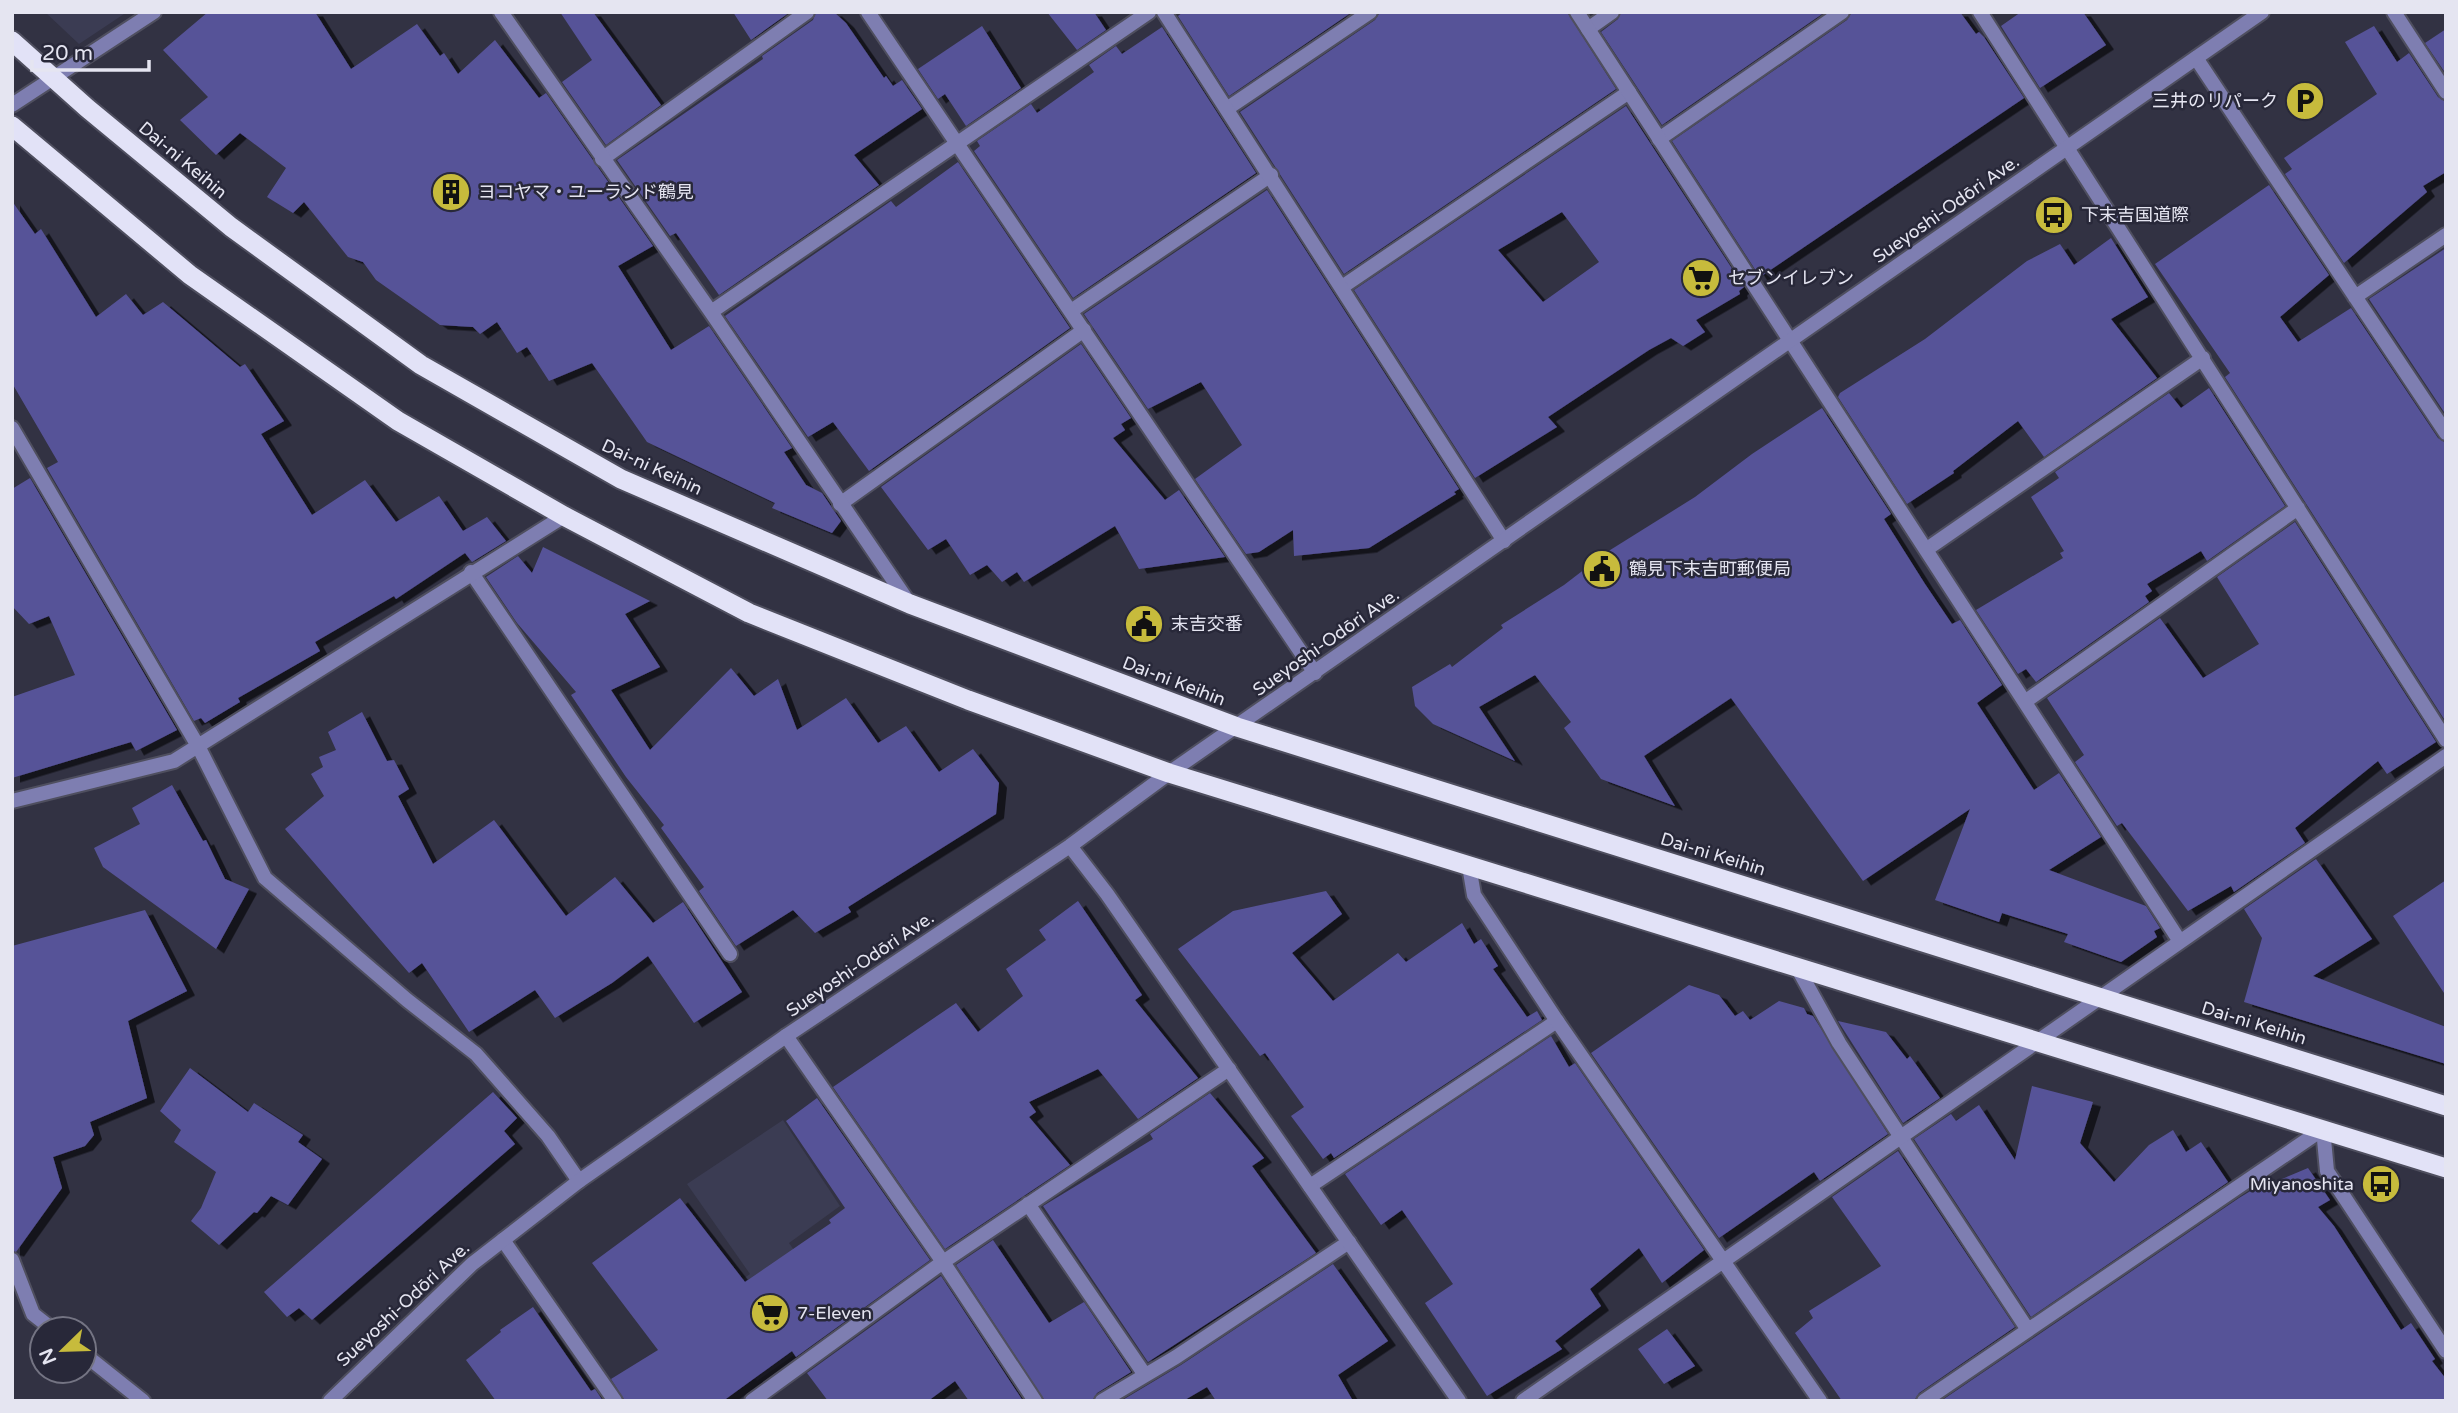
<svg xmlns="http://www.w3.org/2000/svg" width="2458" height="1413" font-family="'Varela Round','Noto Sans JP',sans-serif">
	<defs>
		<filter id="shadow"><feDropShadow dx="8" dy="4.5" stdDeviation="0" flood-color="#0009"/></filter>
	</defs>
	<rect width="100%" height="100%" fill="#323243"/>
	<!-- built -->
	<path fill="#3b3c53" d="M45,12H127L79,44Z
		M783,1120L840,1206L789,1243L843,1321L757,1381L704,1306L750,1274L687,1184Z"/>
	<!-- building -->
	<path fill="#575398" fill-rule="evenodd" filter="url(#shadow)" d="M208,12H315L351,69L417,24L440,56L444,53L458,74L495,40L539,98L546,93L653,246L618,266L671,350L709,326L792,448L784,452L806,485L822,493L841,521L832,533L772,508L775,503L647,442L592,363L549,381L527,347L517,353L497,322L480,334L473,327L440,325L376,280L363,262L348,257L304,202L293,213L267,197L286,168L240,133L216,155L180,120L208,97L163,50Z
		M560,12H593L661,105L606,145L562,82L592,60Z
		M733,12H790L751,40Z
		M816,12H834L846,23L884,78L886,76L893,86L902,80L922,109L854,155L879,185L719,295L676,233L670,236L617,160L763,59L762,56L813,20Z
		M1047,12H1094L1106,30L1077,50Z
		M1183,12H1352L1229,96L1178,16Z
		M1380,12H1567L1616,89L1344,274L1240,112L1375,20Z
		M1621,12H1825L1662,125L1601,32L1618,19Z
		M1852,12H1960L1976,34L1979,32L1984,37L2024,98L1760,277L1672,141L1847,20Z
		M2021,12H2083L2106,45L2040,88L2001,26Z
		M982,26L1021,88L966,126L945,94L938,99L918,69Z
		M2374,26L2397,62L2409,53L2438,97L2446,102V172L2423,186L2427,192L2344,263L2285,174L2292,169L2284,158L2377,94L2345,42Z
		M1162,27L1256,173L1073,298L974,151L980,146L977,141L1031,104L1037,113L1094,72L1089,65L1116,46L1122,54Z
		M2446,29V74L2425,43Z
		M1626,106L1744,287L1739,291L1740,294L1696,320L1705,332L1683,346L1671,338L1649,350L1548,417L1557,427L1475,478L1354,290ZM1562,212L1599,262L1543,302L1498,250Z
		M958,162L1070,328L869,471L833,422L808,437L725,316L891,201L896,207Z
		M2269,185L2329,275L2280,317L2298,342L2351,308L2438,438L2446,443V722L2225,377L2230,373L2155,264Z
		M1267,190L1459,489L1454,492L1456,494L1369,548L1294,556L1293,530L1259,552L1246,554L1195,479L1242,445L1201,382L1148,409L1084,314Z
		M12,201L35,234L41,229L96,317L126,294L143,315L163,302L240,367L245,364L284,421L261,434L312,515L365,480L396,522L439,496L463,531L487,517L506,541L472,562L465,553L396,599L394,596L315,642L320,651L238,698L240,702L205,723L201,718L194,721L47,468L58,462L12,383Z
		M2111,238L2148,297L2111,319L2157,378L2044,457L2018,421L1953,471L1954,473L1907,504L1838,397L1840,393L1925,339L2027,261L2060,244L2074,265Z
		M2446,248V415L2369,299Z
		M1081,344L1131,418L1121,424L1125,430L1113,438L1165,500L1179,490L1225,557L1139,569L1115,526L1024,582L1017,572L1002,582L987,565L970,575L946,539L928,550L881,487Z
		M2209,388L2285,506L2207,561L2201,551L2147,584L2152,591L2145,596L2149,602L2036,682L2026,669L2018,674L1976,610L2063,558L2060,553L2064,551L2031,497L2059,478L2055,472L2169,393L2181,408Z
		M1822,408L1891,514L1884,519L1925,584L1952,624L1960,620L2002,685L1977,703L2034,790L2059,773L2101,837L2049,870L2146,906L2160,928L2154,931L2157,937L2121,962L2064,942L2068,934L2002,913L1999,922L1935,900L1970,809L1863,881L1731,698L1644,756L1675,806L1601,779L1564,728L1571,722L1535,675L1479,707L1515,761L1433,724L1415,706L1412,687L1450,664L1452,667L1503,628L1501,625L1564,585L1607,552L1695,497L1752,454Z
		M30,478L177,730L136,751L131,742L12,778V697L75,675L49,616L29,624L12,606V489Z
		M2295,522L2436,742L2387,774L2378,761L2295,828L2305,843L2234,892L2231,886L2188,911L2122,823L2117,826L2075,762L2084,755L2047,698L2160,618L2203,678L2259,644L2217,577Z
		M543,547L650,601L625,614L660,667L611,690L650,750L731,668L754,696L778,679L797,730L846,698L878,743L906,726L939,772L973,749L999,783L996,814L848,907L851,912L815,933L793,910L736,946L699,891L704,887L661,828L664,825L626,777L571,695L576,692L517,623L486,577L518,556L532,573Z
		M362,712L387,761L394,760L409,789L398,796L433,864L494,820L566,916L615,877L653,923L683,902L742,992L694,1023L648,956L612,983L555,1018L535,990L469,1032L422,963L409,973L285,829L324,796L311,774L323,767L319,757L336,750L328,732Z
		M172,785L203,841L206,840L225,879L249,889L216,949L103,867L94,848L140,824L132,808Z
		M2316,859L2372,939L2313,976L2446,1027V1064L2244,1002L2262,938L2244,909Z
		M2446,880V996L2393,916Z
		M1326,891L1342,914L1292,953L1333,1001L1398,953L1406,962L1462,923L1474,944L1481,939L1498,966L1493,969L1527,1017L1537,1011L1542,1020L1334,1158L1331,1153L1323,1159L1291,1116L1304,1107L1265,1053L1260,1056L1178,949L1233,911Z
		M1078,901L1142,995L1135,1000L1198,1078L1138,1119L1098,1069L1029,1102L1036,1112L1029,1117L1070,1165L945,1249L833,1087L956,1003L978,1032L1023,996L1006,969L1046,940L1039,930Z
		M145,910L187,991L128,1021L147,1098L90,1122L94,1135L85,1146L53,1157L62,1188L16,1252L12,1251V946Z
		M1689,985L1719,995L1735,1016L1743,1011L1750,1020L1779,1001L1804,1008L1807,1014L1813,1016L1888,1134L1820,1181L1814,1172L1719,1238L1591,1053Z
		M1838,1021L1886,1032L1907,1059L1910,1056L1940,1098L1903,1123Z
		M1551,1036L1569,1067L1575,1063L1704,1250L1662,1283L1639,1248L1590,1289L1601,1306L1555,1341L1562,1349L1487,1396L1425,1303L1453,1284L1402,1210L1381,1225L1345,1174Z
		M190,1068L248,1112L254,1103L303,1135L298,1142L322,1159L288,1205L271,1196L257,1213L254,1212L219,1245L191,1221L201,1208L216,1172L174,1142L181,1130L160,1111Z
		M2032,1086L2093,1102L2080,1143L2114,1182L2149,1145L2173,1130L2186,1152L2201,1142L2228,1182L2031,1317L1914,1139L1951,1114L1956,1121L1979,1105L2015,1160Z
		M493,1092L517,1118L504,1131L515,1144L312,1320L299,1308L287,1317L264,1292Z
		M1210,1093L1264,1158L1252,1166L1316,1253L1148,1362L1043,1206L1153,1139L1150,1134Z
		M817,1098L930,1260L796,1357L792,1351L723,1401H625L611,1379L658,1350L592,1263L680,1198L745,1282L831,1223L829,1220L845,1208L786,1121Z
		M1898,1151L2015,1327L1919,1393L1914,1401H1842L1795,1333L1813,1318L1809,1311L1881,1266L1832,1197Z
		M2308,1168L2330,1200L2318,1207L2334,1226L2401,1330L2411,1323L2435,1359L2432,1361L2446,1379V1401H1941L2239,1198L2262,1184L2263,1187Z
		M993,1240L1049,1323L1084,1302L1131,1372L1097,1393L1092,1401H1045L956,1265Z
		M1333,1264L1388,1341L1338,1375L1353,1401H1216L1207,1387L1183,1401H1121L1181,1365Z
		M941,1276L1023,1401H969L955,1381L928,1401H828L807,1373Z
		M533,1307L591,1391L595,1389L603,1401H496L466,1360L501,1332L500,1330Z
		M1667,1329L1695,1366L1664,1384L1638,1349Z"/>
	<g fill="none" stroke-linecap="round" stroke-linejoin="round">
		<!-- service casing -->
		<g stroke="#4f4f5f" stroke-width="18">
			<path id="service" d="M1980,12L2446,740
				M1588,29L1612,12
				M2196,58L2446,433
				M1228,108L1370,12
				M1659,139L1842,12
				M602,159L807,12
				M1342,287L1629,92
				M2355,297L2446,235
				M1071,311L1271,175
				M840,504L1084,330
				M1927,549L2203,358
				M471,572L730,954
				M2026,701L2298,508
				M1797,967L1839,1043L2028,1330
				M786,1036L943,1262L1035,1401
				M1310,1186L1557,1021
				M1028,1204L1145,1375
				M752,1401L943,1262L1229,1069
				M1102,1401L1176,1357L1349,1242
				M1924,1401L2323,1129"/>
		</g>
		<!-- minor casing -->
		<g stroke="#4f4f5f" stroke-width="18">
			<path id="minor" d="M501,12L711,312L909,603
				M868,12L1315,673
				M1164,12L1504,541
				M1577,12L2179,940
				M12,105L154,12
				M711,312L1149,12
				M12,428L198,746L265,878L407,1000L476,1054L548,1136L579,1181
				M12,801L174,761L564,516
				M1469,866L1474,895L1557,1021L1820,1401
				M2323,1129L2327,1171L2446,1351
				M503,1240L615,1401
				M12,1260L33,1314L52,1329
				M84,1354L143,1401
				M1523,1401L2446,756"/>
		</g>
		<!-- tertiary casing -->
		<g stroke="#4f4f5f" stroke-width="18">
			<path id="tertiary" d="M2394,12L2446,92
				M1070,846L1107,894L1459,1401
				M330,1401L472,1264L579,1181L786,1036L1070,846L1169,773L2262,12"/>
		</g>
		<!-- trunk casing -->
		<g stroke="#4f4f5f" stroke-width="23">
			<path id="trunk" d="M12,41L87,108L231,227L421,365L621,479L910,604L1237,727L2446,1106
				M12,126L190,275L398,421L564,516L749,613L968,700L1169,773L2446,1168"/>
		</g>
		<!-- service -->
		<use href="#service" stroke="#7e7eb1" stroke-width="14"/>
		<!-- minor -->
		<use href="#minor" stroke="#7e7eb1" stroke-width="14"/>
		<!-- tertiary -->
		<use href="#tertiary" stroke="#7e7eb1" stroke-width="14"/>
		<!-- trunk -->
		<use href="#trunk" stroke="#e2e2f7" stroke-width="19"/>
	</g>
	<!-- icons -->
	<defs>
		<g id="parking-disc" transform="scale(2.0125)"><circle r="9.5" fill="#c7bb3c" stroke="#282839"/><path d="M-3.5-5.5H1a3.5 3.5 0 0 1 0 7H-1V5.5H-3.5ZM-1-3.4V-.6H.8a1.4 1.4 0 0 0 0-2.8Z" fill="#111"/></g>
		<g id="building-disc" transform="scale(2.0125)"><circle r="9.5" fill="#c7bb3c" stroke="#282839"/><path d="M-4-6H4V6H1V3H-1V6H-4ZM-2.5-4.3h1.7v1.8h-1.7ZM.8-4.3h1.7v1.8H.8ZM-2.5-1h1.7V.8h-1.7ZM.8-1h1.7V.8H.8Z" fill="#111"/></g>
		<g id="bus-disc" transform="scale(2.0125)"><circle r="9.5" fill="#c7bb3c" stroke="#282839"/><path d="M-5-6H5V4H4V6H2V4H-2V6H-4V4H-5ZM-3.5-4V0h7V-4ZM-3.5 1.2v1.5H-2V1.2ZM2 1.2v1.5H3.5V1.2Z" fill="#111"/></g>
		<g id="supermarket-disc" transform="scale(2.0125)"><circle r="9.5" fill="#c7bb3c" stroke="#282839"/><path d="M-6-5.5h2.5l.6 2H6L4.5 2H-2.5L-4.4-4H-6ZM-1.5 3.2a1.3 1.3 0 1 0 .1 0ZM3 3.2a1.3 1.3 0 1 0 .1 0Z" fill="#111"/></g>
		<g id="civic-disc" transform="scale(2.0125)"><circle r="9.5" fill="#c7bb3c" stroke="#282839"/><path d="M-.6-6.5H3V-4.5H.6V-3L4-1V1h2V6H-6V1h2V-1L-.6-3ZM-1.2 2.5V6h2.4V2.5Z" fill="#111"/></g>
	</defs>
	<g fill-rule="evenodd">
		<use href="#parking-disc" x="2305" y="101"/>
		<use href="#building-disc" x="451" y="192"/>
		<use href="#bus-disc" x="2054" y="215"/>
		<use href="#supermarket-disc" x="1701" y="278"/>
		<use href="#civic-disc" x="1602" y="569"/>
		<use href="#civic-disc" x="1144" y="624"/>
		<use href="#bus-disc" x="2381" y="1184"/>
		<use href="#supermarket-disc" x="770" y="1313"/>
	</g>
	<g text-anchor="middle" stroke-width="5" stroke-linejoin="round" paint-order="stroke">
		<!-- poi labels -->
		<g font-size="18" fill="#e5e5f1" stroke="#282839" text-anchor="start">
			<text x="2278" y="107" text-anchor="end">三井のリパーク</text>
			<text x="478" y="198">ヨコヤマ・ユーランド鶴見</text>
			<text x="2081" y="221">下末吉国道際</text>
			<text x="1728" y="284">セブンイレブン</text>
			<text x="1629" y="575">鶴見下末吉町郵便局</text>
			<text x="1171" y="630">末吉交番</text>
			<text x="2354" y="1190" text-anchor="end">Miyanoshita</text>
			<text x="797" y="1319">7-Eleven</text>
		</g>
		<!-- street labels -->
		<g font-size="18" fill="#e5e5f1" stroke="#282839">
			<text transform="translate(183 160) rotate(40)" y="6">Dai-ni Keihin</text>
			<text transform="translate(1946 209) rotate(-35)" y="6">Sueyoshi-Odōri Ave.</text>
			<text transform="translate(652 467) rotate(25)" y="6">Dai-ni Keihin</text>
			<text transform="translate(1326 642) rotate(-35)" y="6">Sueyoshi-Odōri Ave.</text>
			<text transform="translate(1174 681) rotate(21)" y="6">Dai-ni Keihin</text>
			<text transform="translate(1713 854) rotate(17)" y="6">Dai-ni Keihin</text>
			<text transform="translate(860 964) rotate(-34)" y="6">Sueyoshi-Odōri Ave.</text>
			<text transform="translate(2254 1023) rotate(17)" y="6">Dai-ni Keihin</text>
			<text transform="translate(403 1304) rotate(-43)" y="6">Sueyoshi-Odōri Ave.</text>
		</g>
	</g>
	<!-- border -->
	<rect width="2458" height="1413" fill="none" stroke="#e5e5f1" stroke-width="28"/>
	<!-- north arrow -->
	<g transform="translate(63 1350) rotate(247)"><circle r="33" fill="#282839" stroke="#747483" stroke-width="2"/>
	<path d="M0-5L12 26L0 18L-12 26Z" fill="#c7bb3c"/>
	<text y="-10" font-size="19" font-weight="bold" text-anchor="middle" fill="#e5e5f1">N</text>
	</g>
	<!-- scale -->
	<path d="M32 60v10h117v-10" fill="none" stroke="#e5e5f1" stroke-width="3.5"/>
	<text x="42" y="60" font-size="21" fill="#e5e5f1" stroke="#282839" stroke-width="5" paint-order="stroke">20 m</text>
</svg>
